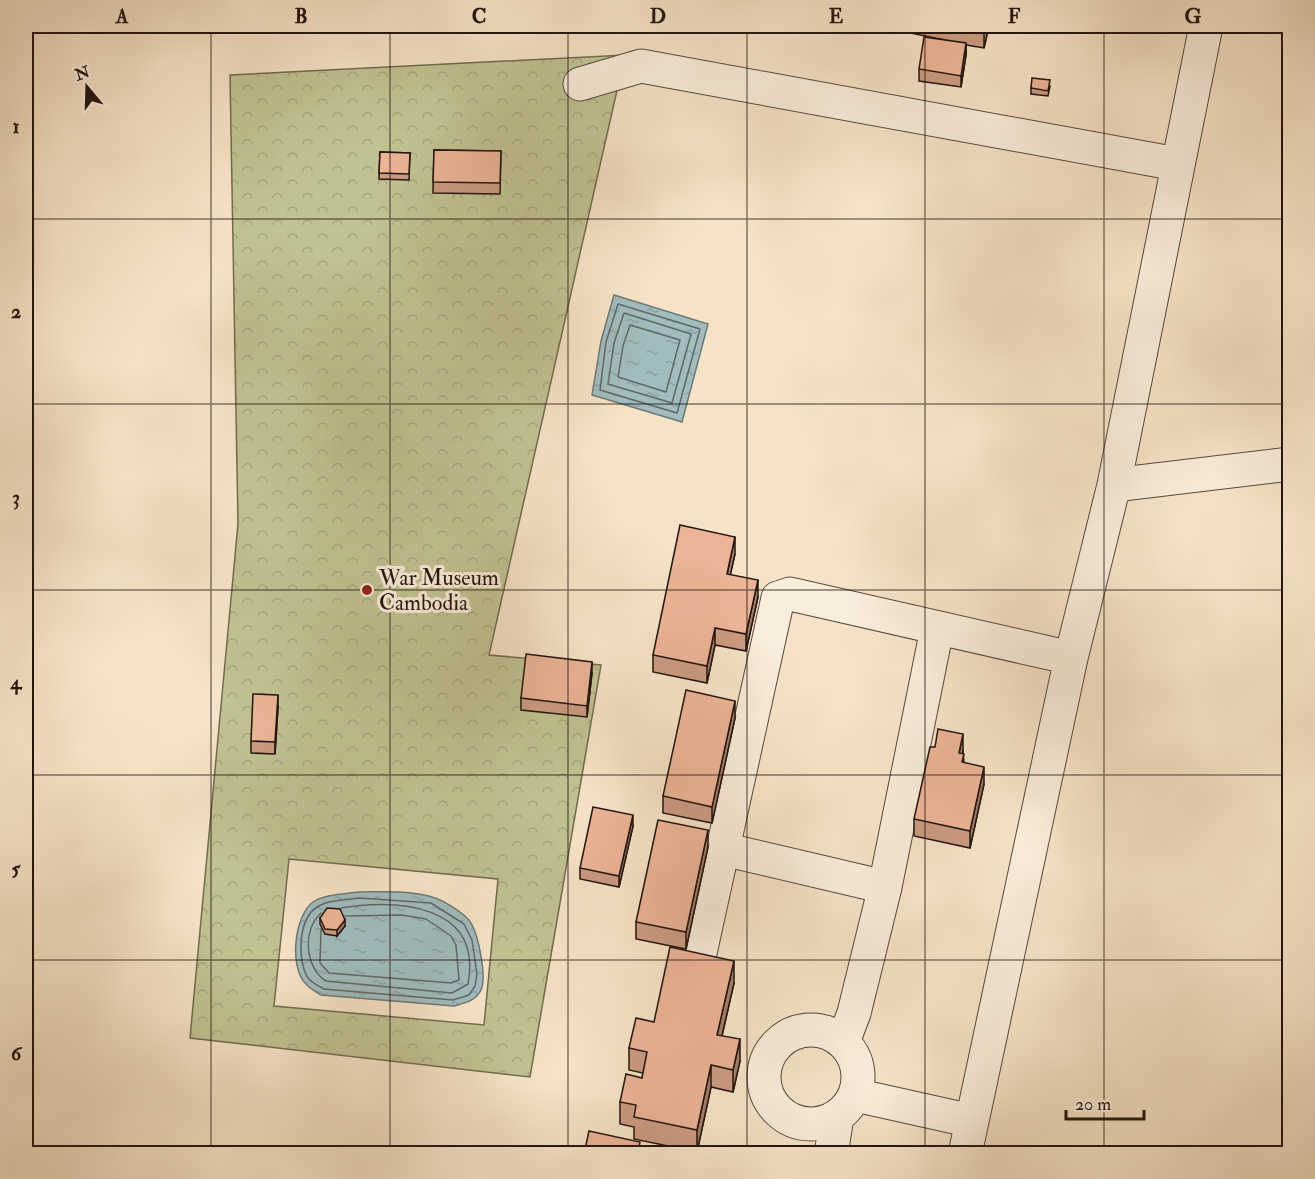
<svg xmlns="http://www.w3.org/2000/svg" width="1315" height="1179" font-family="'IM FELL Double Pica',serif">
	<defs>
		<pattern id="forest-crowns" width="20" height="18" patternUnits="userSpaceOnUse" patternTransform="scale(1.5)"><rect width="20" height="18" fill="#c1c292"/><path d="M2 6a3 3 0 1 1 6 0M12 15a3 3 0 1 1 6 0" fill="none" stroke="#a6a67d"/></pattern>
		<pattern id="water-ripples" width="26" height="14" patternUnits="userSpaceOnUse" patternTransform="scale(1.5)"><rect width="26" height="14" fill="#a0bcbe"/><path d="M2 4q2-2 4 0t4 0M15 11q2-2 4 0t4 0" fill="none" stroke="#8aa1a2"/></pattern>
	</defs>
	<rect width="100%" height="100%" fill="#f6e3c7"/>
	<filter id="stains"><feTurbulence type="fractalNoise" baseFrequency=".00333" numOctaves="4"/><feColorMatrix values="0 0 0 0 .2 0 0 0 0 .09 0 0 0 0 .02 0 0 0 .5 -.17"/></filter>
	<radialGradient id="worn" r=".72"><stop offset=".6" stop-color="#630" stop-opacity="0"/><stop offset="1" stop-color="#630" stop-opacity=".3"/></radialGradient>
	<!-- forest -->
	<path fill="url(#forest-crowns)" stroke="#716b50" stroke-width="1.5" fill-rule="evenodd" d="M625,55L489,655L601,665L530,1077L190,1038L238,524L230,75ZM289,859L498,879L484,1025L274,1006Z"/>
	<!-- water -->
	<path fill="url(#water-ripples)" stroke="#6d7977" stroke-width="1.5" d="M614,295L708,324L682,422L592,395L601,341Z
		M359,892C382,892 410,890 432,897C443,900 460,911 468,919C478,930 487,976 481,990C476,1001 464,1003 454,1006L321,995C317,992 310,989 306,984C289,968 294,916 313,902C325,894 345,894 359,892Z"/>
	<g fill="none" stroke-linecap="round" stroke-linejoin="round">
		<!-- shore -->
		<path stroke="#606866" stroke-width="1.5" d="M618,304L700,329L677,413L600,390L606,342Z
			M624,313L691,334L672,403L608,384L614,343Z
			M630,325L680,340L666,392L618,377L623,346Z
			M359,898L431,903L464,924L472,940L477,974L475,986L469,995L453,1000L324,989C319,986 312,983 308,978C297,961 298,919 317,907C328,900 346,900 359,898Z
			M321,913C302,930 305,968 326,981L452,993L468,984C483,904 398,899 341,908
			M321,929L320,963L329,973L451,983L459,980L456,945L451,936L426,919L402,915L345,916"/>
		<!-- minor casing -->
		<g stroke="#56483c" stroke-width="35">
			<path id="minor" d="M580,84L641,66L1177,164
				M1114,485L1290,464
				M723,849L885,887
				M700,953L778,598L790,594L1071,658
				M764 1077a47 47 0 1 1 94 0a47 47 0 1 1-94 0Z
				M843,1042L854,1013L885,887L937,629
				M855,1095L972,1121
				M831,1154L837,1117
				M965,1154L1071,658L1114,485L1206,26"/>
		</g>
		<!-- minor -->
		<use href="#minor" stroke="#f9eddb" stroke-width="33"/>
	</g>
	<!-- wall -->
	<path fill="#cb9b81" stroke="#21140d" stroke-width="1.5" d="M910,26H989L984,48L966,45V55L961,87L919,81V69L945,40L910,33Z
		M1050,86L1048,96L1031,94V88Z
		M434,150L501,151L500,194L433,193Z
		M380,152L410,153L409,180L379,179Z
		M735,554L730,574L758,597L746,651L715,645L707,683L653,672V655Z
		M592,673L587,717L521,710V698Z
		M278,707L275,754L251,753V741Z
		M735,718L712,823L663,813V796Z
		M963,751L964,763L984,784L970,848L914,836V819Z
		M633,826L619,887L580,879V868Z
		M708,847L686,949L636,939V922Z
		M320,918L345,926L337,936L325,934L320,924Z
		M734,983L722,1036L740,1061L733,1092L711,1087L697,1152L634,1139V1127L620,1124V1102L642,1078L643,1073L629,1070V1048L654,1022Z"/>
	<!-- shaded-wall -->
	<path fill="#a57e69" stroke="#21140d" stroke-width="1.5" d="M985,26H989L984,48V32Z
		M966,43V55L961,87V76Z
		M735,537V554L727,590V574Z
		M758,580V597L746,651V634Z
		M715,628V645L707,683V666Z
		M592,662V673L587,717V706Z
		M278,695V707L275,754V742Z
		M735,701V718L712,823V807Z
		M963,734V751L959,770V753Z
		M984,767V784L970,848V831Z
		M633,815V826L619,887V876Z
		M708,830V847L686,949V932Z
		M345,920V926L337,936V930Z
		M734,961V983L717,1057V1035Z
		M740,1039V1061L733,1092V1070Z
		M711,1065V1087L697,1152V1130Z"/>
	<!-- building -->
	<path fill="#ecb496" stroke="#21140d" stroke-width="1.5" d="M955,26H985L984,32Z
		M924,37L966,43L961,76L919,69Z
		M1032,78L1050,80L1048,91L1031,88Z
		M434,150L501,151L500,183L433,182Z
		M380,152L410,153L409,174L379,173Z
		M680,525L735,537L727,574L758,580L746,634L715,628L707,666L653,655Z
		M526,654L592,662L587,706L521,698Z
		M686,690L735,701L712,807L663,796Z
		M253,694L278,695L275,742L251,741Z
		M938,729L963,734L959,753L964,754L962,762L984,767L970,831L914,819L930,747H935Z
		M593,807L633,815L619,876L580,868Z
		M658,820L708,830L686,932L636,922Z
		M327,908L340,909L345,920L337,930L325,929L320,918Z
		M670,947L734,961L717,1035L740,1039L733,1070L711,1065L697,1130L634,1117L636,1105L620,1102L626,1074L642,1078L647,1052L629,1048L636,1018L654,1022Z
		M589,1131L640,1142L638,1154H584Z"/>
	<!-- grid -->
	<path fill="none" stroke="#21140d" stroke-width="1.5" stroke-opacity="0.55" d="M211,26V1154M390,26V1154M568,26V1154M747,26V1154M925,26V1154M1104,26V1154M26,219H1290M26,404H1290M26,590H1290M26,775H1290M26,960H1290"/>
	<!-- markers -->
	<circle fill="#8f2418" stroke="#f9eddb" stroke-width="2" cx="367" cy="590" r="6"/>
	<g text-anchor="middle" stroke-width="6" stroke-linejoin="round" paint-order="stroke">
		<!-- poi labels -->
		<g font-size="22" fill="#21140d" stroke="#f9eddb" text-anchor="start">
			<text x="379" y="585">War Museum<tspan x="379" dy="25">Cambodia</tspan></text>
		</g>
	</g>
	<!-- margin -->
	<rect width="1315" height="1179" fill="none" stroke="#f6e3c7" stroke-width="66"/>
	<!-- north arrow -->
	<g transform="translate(87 87) rotate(341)" stroke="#f9eddb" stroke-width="4.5" paint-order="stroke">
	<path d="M0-4.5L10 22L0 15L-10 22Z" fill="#21140d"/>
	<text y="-9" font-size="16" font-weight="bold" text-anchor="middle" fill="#21140d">N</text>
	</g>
	<!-- scale -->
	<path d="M1066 1110v9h78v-9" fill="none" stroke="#21140d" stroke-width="3"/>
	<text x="1075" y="1110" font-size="18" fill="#21140d" stroke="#f9eddb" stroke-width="4.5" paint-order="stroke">20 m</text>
	<rect x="33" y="33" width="1249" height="1113" fill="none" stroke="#21140d" stroke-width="2"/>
	<g font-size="20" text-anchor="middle" font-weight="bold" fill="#21140d">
		<text x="122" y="23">A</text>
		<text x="301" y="23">B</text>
		<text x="479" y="23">C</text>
		<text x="658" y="23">D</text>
		<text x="836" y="23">E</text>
		<text x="1014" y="23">F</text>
		<text x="1193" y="23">G</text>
		<text x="16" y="133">1</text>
		<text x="16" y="318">2</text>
		<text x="16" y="504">3</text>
		<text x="16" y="689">4</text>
		<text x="16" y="875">5</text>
		<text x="16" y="1060">6</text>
	</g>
	<rect width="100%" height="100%" filter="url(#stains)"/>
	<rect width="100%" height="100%" fill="url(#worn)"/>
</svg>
